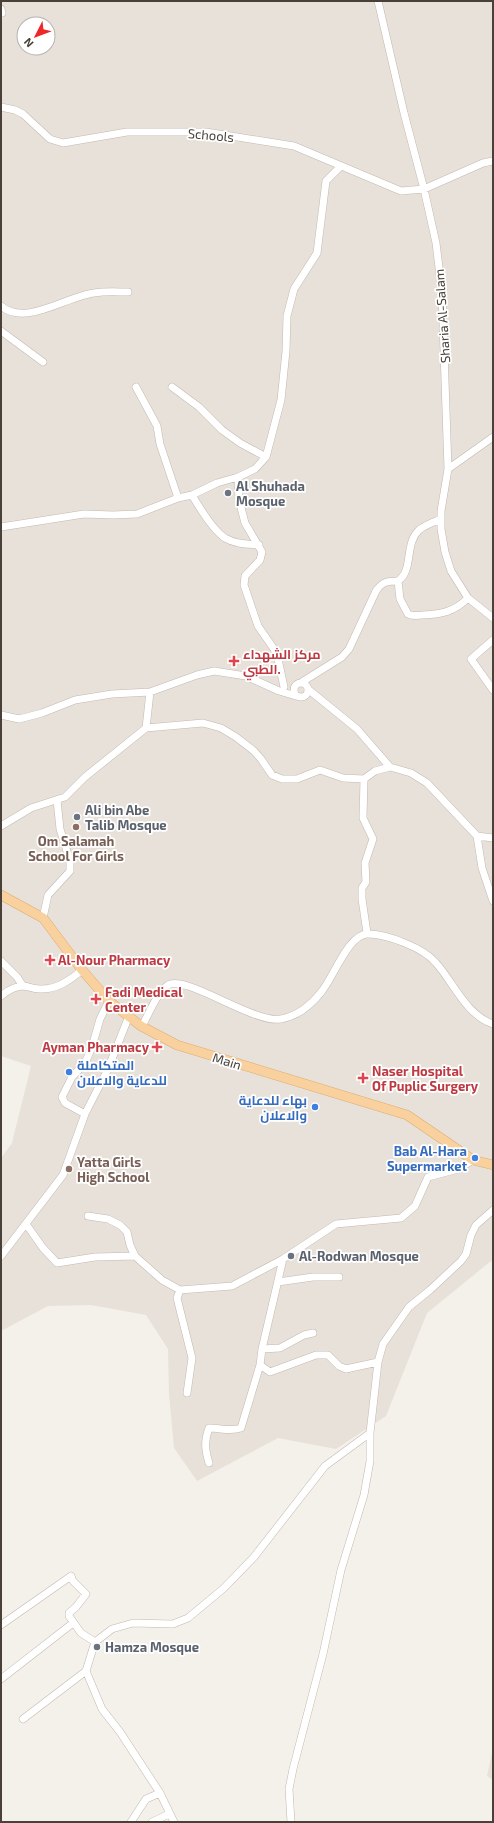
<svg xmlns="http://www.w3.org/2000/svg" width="494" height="1823" font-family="'Exo 2',Cairo,sans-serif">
	<rect width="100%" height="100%" fill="#f4f0ea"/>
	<!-- residential -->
	<path fill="#e8e1d9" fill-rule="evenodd" d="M1,1H493V1262L491,1261L427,1313L386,1416L336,1449L278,1438L197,1481L174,1448L169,1394L168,1349L146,1315L91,1305L48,1306L1,1331V1158L12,1143L31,1066L1,1056ZM24,24H48V48H24Z
		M493,1748V1780L487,1776Z"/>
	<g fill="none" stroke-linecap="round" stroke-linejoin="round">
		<!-- minor casing -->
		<g stroke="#c2b9b0" stroke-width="8">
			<path id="minor" d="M378,1L404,113L424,189L436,243L442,292L448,469L441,511V529L445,552L451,571L468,598L493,618
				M1,9L2,13
				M1,107L15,110L23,114L50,139L63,143L127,132H206L294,146L401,191L424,189L483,163L493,161
				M1,306C25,327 67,296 94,293C106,291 117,292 128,292
				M1,331L43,362
				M136,387L157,426L160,444L178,498
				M172,387L199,407L222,430L240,443L266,457
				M448,469L493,437
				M238,477L239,500L245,523L262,552L260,560L245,576L244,585L258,626L274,649L278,659L284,687
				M192,495C199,507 213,530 225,538C235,544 247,544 259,545
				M1,527L84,514L113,515L137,514L178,498L192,495L217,483L238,477L255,469L266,457L281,400L286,351L287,316L294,289L317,253L326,181L341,166
				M398,581L400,599L408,614C413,617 417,615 423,615C442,614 454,612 468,598
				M493,640L471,659L493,690
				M302,682L342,657L349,649L376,591C382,582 387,581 398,581C414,570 404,544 419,530C425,525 433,522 441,519
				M294 690a7 7 0 1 1 14 0a7 7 0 1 1-14 0Z
				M309,690L357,729L390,767L411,773L427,783L477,836L482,868L493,901
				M1,715L19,719L42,713L75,700L112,694L150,692L197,675L214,671L246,676L279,691L296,696
				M146,728L150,692
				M1,826L31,808L65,797L85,777L146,728L203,723L221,728L236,737L254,751L261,759L272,775L282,779H297L320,770L343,778L364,779
				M477,836L493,838
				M43,918L48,895L70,871V861L60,829L57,800
				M367,933L362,899V888L366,882L365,863L373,839L363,818L364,779L375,771L390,767
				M1,961L17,977L23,986
				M1,996C7,991 16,986 24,986C29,987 34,989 39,989C56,990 69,981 82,970
				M142,1026C149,1014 156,994 168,985C185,974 254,1024 281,1019C298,1016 312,1004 322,991C333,978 349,933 368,934C387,934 424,948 436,963C454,983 466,1015 493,1024
				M85,1114L65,1103L62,1097L72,1077L85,1063L92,1047L100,1019L109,1001
				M88,1216L108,1219L120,1225L127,1232L130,1245L135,1256L162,1280L180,1290L232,1286L283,1259L336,1224L401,1218L415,1206L428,1177L458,1169L473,1160
				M26,1224L43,1248L57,1263L95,1257L135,1256
				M1,1256L63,1175L85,1114L108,1069L129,1016
				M283,1259L262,1349L260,1365L270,1372L316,1355H328L339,1366L346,1369L378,1362
				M278,1282L313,1277H339
				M180,1290L177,1298L192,1358L187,1393
				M262,1349L280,1348L304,1335L313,1333
				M209,1463C205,1450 204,1441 209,1428C221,1428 230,1432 241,1428L260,1365
				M1,1625L71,1576L73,1581L86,1594L76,1607L69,1613V1616L81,1633L95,1642
				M1,1679L73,1623
				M23,1719L86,1671
				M131,1822L146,1799L160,1793
				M152,1822L169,1814
				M174,1822L160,1793L120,1732L102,1709L86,1671L95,1642L112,1629L133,1623L173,1624L188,1618L224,1588L254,1557L325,1466L370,1433L378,1362L383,1344L409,1307L430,1290L461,1261L466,1254L471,1235L476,1225L493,1210
				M291,1822L289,1789L293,1769L323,1654L341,1570L364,1495L370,1461V1433"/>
		</g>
		<!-- major casing -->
		<g stroke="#deab6f" stroke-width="10">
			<path id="major" d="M1,895L43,918L82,970L109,1001L141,1026L177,1045L407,1115L473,1160L493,1165"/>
		</g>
		<!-- minor -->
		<use href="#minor" stroke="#fff" stroke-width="7"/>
		<!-- major -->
		<use href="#major" stroke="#f9d19f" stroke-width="9"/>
	</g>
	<!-- markers -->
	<g fill="#6b7280" stroke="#fff" stroke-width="1.5">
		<circle cx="228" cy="493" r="4"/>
		<circle cx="77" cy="817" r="4"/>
		<circle cx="291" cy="1256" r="4"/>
		<circle cx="97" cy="1647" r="4"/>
	</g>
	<g fill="#e0444e" stroke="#fff" stroke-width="1.5">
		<path d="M232 655h4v4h4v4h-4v4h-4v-4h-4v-4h4z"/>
		<path d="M48 954h4v4h4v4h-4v4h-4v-4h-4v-4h4z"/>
		<path d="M94 993h4v4h4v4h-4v4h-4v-4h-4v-4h4z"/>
		<path d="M155 1041h4v4h4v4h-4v4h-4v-4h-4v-4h4z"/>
		<path d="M361 1072h4v4h4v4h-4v4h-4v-4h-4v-4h4z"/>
	</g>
	<g fill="#8d6e63" stroke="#fff" stroke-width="1.5">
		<circle cx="76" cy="827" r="4"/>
		<circle cx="69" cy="1169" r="4"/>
	</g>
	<g fill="#3f7fe0" stroke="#fff" stroke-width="1.5">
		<circle cx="69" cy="1072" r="4"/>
		<circle cx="315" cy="1107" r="4"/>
		<circle cx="475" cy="1158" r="4"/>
	</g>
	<g text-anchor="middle" stroke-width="3.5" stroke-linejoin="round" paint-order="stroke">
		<!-- street labels -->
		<g font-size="13" fill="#484039" stroke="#fff">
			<text transform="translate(211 135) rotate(5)" y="5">Schools</text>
			<text transform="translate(442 316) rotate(-94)" y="5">Sharia Al-Salam</text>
			<text transform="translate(227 1061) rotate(17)" y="5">Main</text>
		</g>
		<!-- worship labels -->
		<g font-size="13" font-weight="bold" fill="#5b616d" stroke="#fff" text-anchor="start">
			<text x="236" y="491">Al Shuhada<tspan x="236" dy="15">Mosque</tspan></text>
			<text x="85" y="815">Ali bin Abe<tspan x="85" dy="15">Talib Mosque</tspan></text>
			<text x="299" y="1261">Al-Rodwan Mosque</text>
			<text x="105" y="1652">Hamza Mosque</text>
		</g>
		<!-- health labels -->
		<g font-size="13" font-weight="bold" fill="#be3a42" stroke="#fff" text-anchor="start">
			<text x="243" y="659">مركز الشهداء<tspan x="243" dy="15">الطبي.</tspan></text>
			<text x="58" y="965">Al-Nour Pharmacy</text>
			<text x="105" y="997">Fadi Medical<tspan x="105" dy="15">Center</tspan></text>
			<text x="149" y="1052" text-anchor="end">Ayman Pharmacy</text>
			<text x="372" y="1076">Naser Hospital<tspan x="372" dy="15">Of Puplic Surgery</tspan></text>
		</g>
		<!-- education labels -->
		<g font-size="13" font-weight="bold" fill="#785e54" stroke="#fff">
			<text x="76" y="846">Om Salamah<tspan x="76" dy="15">School For Girls</tspan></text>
			<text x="77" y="1167" text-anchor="start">Yatta Girls<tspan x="77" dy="15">High School</tspan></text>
		</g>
		<!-- shop labels -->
		<g font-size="13" font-weight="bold" fill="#366cbe" stroke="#fff" text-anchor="end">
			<text x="77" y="1070" text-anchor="start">المتكاملة<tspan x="77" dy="15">للدعاية والاعلان</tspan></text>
			<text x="307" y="1105">بهاء للدعاية<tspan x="307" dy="15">والاعلان</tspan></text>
			<text x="467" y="1156">Bab Al-Hara<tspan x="467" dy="15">Supermarket</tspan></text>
		</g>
	</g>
	<!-- border -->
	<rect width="494" height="1823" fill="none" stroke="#484039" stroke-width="4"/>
	<!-- north arrow -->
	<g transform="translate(36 36) rotate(228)"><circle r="19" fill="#ffffff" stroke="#b6b3b0"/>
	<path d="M0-3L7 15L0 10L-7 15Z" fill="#ee2829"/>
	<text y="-6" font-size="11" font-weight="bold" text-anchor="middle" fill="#484039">N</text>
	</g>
</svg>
